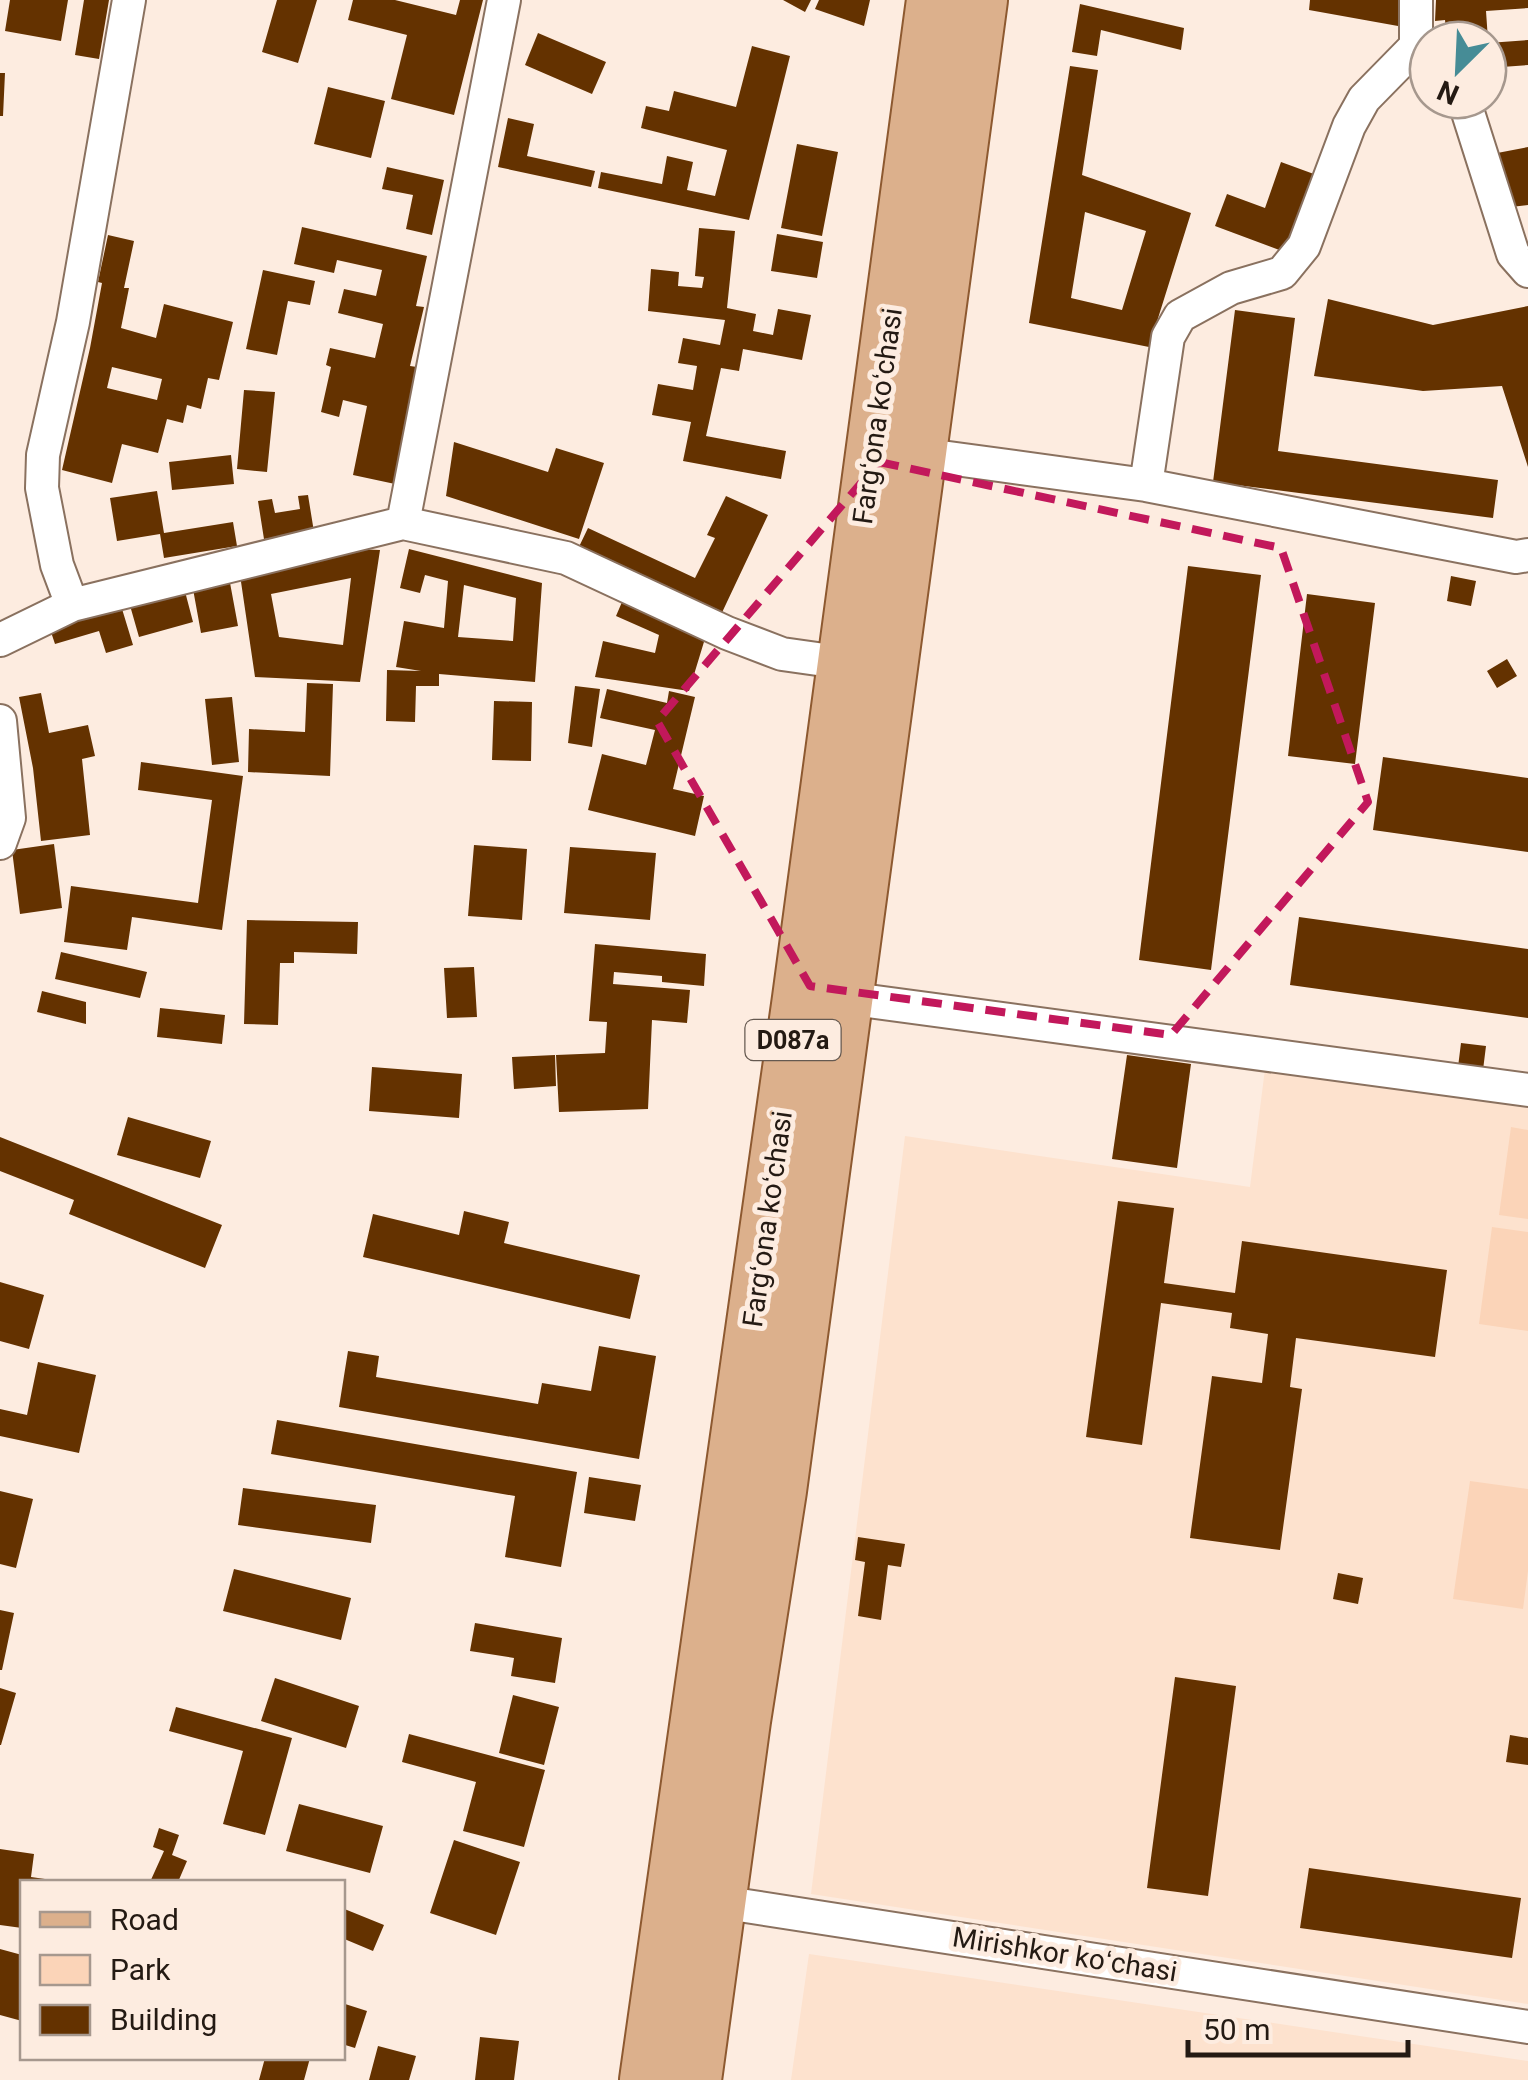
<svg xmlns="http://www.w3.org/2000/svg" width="1528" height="2080" font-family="Roboto,sans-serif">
	<rect width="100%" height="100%" fill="#fdece0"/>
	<!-- built -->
	<path fill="#fde2ce" d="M1265,1069L1528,1108V2004L811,1894L905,1136L1250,1187Z
		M809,1954L1528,2061V2080H791Z"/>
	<!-- green -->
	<path fill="#fbd4b8" d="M1511,1127L1528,1130V1219L1499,1215Z
		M1492,1227L1528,1232V1331L1479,1324Z
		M1470,1481L1528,1489V1571L1523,1609L1453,1599Z"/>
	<!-- building -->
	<path fill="#643200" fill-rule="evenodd" d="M10,0H68L61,41L5,31Z
		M84,0H109L99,59L75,55Z
		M277,0H317L298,63L262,52Z
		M353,0H395L456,15L460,0H483L454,115L391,99L407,35L348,20Z
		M783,0H811L805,12Z
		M819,0H870L864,26L815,9Z
		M1310,0H1399L1398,26L1309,10Z
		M1436,0H1528V8L1486,11L1488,40H1447L1445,20L1435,21Z
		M1080,4L1184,28L1181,50L1101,30L1097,56L1072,52Z
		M538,33L606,62L592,94L525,65Z
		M1528,40V65L1488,68V43Z
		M752,46L790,56L749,220L598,188L601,172L662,184L667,156L693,162L687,190L715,196L727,150L641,128L646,106L669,111L674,91L736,107Z
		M1070,66L1098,70L1082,175L1191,213L1149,347L1029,323ZM1085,212L1146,231L1122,310L1071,298Z
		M0,73H5L3,116H0Z
		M328,87L385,101L371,158L314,144Z
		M508,118L534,124L527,156L595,171L591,187L498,167Z
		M797,144L838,152L822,236L781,228Z
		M1528,147V205L1511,207L1492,154Z
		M1281,162L1322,177L1302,232L1282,251L1215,226L1227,194L1265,208Z
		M387,167L444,180L432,235L406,229L413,195L382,189Z
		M302,227L427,256L416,306L424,307L410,366L417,367L395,484L353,475L367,406L343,400L339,417L321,412L331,367L326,365L330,348L375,358L383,324L338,313L344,289L376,296L382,270L337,260L334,273L294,264Z
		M699,228L735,231L727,308L756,314L753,331L773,335L778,309L811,315L802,360L743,349L739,371L721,368L706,436L786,451L781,479L683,461L691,422L652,415L658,384L693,390L697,366L678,363L683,338L720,345L725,320L648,311L651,269L679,272L678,286L702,288L704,277L695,276Z
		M777,234L823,242L817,278L771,271Z
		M108,235L134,241L124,288H129L121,328L156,338L164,304L233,322L219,380L208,378L201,409L187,405L183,423L167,419L158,453L122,444L112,483L62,470L90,348L102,283L98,282ZM112,367L162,379L157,400L107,388Z
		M263,270L315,281L310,305L288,301L277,355L246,349Z
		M1328,299L1433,325L1528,306V467L1502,386L1423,391L1314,376Z
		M1235,310L1295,318L1278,451L1498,480L1493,518L1213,482Z
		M244,390L275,392L267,472L237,469Z
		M454,442L548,472L556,448L604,463L579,539L446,496Z
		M231,455L234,484L172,490L169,462Z
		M157,491L164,533L233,522L237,546L164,558L160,534L117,541L110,498Z
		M308,495L314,532L264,539L258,501L272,499L275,513L300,509L298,496Z
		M726,496L768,515L718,621L576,553L588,528L695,578L715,538L707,535Z
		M354,549L380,550L360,682L255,677L240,575ZM351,578L343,645L279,637L271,594Z
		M409,549L542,583L535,682L439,674V686H416L415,722L386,721L387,670L421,671L396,667L404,621L444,628L448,581L425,575L420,593L400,588ZM464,585L516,598L513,641L458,637Z
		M1188,566L1261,575L1211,970L1139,960Z
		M228,572L238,626L201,633L191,578Z
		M1451,576L1476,581L1471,606L1447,601Z
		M182,580L193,622L139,637L127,595Z
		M1307,594L1375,603L1355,764L1288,756Z
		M625,595L707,632L689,691L595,677L603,641L655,653L659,635L616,616Z
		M119,599L133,645L106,653L99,631L55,644L47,620Z
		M1507,659L1517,676L1497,688L1487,671Z
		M307,683L333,684L330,776L248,772L249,729L305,732Z
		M575,686L600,689L592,747L568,743Z
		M607,689L667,703L669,691L695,697L673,789L704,796L695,836L588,810L602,754L646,765L655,730L600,718Z
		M41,693L49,733L88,725L95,756L82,759L90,835L41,841L33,768L19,697Z
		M232,697L239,762L212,765L205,699Z
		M494,701L532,702L531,761L492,760Z
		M1383,757L1528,778V852L1373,830Z
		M141,762L243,776L222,930L132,917L127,950L64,942L71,886L198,903L212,800L138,790Z
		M54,844L62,908L20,914L12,850Z
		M474,845L527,849L522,920L468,916Z
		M570,847L656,853L650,920L564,913Z
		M1299,917L1528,949V1018L1290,985Z
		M247,920L358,922L357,954L294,952V963H280L278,1025L244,1024Z
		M595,944L706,954L704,986L662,982V976L614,972L613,984L690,990L687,1023L652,1020L648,1109L559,1112L556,1055L605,1053L607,1022L589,1021Z
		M61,952L147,972L140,998L55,979Z
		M474,967L477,1017L447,1018L444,968Z
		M42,991L86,1002V1024L37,1012Z
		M160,1008L225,1015L222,1044L157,1037Z
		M1461,1043L1486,1046L1483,1070L1458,1067Z
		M555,1055L556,1086L514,1089L512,1057Z
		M1127,1055L1191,1064L1177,1168L1112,1159Z
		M372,1067L462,1074L459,1118L369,1111Z
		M128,1117L211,1141L200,1178L117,1155Z
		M0,1137L222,1225L205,1268L69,1214L74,1200L0,1171Z
		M1118,1201L1174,1208L1164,1283L1235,1293L1242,1241L1447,1270L1435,1357L1296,1338L1290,1387L1302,1389L1280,1550L1190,1538L1212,1376L1262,1383L1268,1334L1230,1328L1232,1313L1161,1303L1142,1445L1086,1437Z
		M464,1211L509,1222L504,1243L640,1275L630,1319L363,1257L373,1214L459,1235Z
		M0,1282L44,1295L29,1349L0,1341Z
		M599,1346L656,1356L639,1459L339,1407L348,1351L379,1356L376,1377L538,1404L542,1383L591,1391Z
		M38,1362L96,1375L79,1453L0,1436V1409L27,1415Z
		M277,1420L577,1472L561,1567L505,1557L515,1496L271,1454Z
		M589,1477L641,1485L635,1521L584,1513Z
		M243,1488L376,1505L371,1543L238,1525Z
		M0,1491L33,1499L16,1568L0,1564Z
		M858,1537L905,1544L901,1567L888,1565L881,1620L858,1616L865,1562L855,1560Z
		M234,1569L351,1598L341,1640L223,1611Z
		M1338,1573L1363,1578L1358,1604L1333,1599Z
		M0,1610L14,1613L2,1670H0Z
		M475,1623L562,1638L555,1683L511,1676L514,1658L470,1651Z
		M1175,1677L1236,1686L1208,1896L1147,1888Z
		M275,1678L359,1706L346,1748L261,1721Z
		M0,1688L16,1693L1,1745H0Z
		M513,1695L559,1707L544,1765L499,1753Z
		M176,1707L292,1738L265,1835L223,1824L243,1751L169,1731Z
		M409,1734L545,1770L524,1847L463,1831L476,1782L402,1762Z
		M1510,1735L1528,1738V1765L1506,1762Z
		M299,1804L383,1826L370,1873L286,1851Z
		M159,1828L179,1835L172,1855L187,1861L178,1882H150L164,1851L153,1847Z
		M454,1840L520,1862L496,1935L430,1913Z
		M0,1849L34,1854L31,1877L52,1880L22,1882V1928L0,1925Z
		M1309,1868L1521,1898L1512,1958L1300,1928Z
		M342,1908L384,1925L373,1951L342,1938Z
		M0,1949L22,1955V2021L0,2015Z
		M342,2003L367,2011L355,2048L342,2044Z
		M480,2037L519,2041L514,2080H475Z
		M378,2046L416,2056L409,2080H369Z
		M265,2058H310L304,2080H259Z"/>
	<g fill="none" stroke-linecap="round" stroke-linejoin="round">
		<!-- street casing -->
		<g stroke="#8a715f" stroke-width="36">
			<path id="street" d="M129,0L73,322L43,455L42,488L57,565L72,605L403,523L566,558L727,633L782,654L860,665
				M1416,0V46L1428,58
				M1464,100L1513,254L1528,271
				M919,454L1146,485L1516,557L1528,555
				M1146,485L1168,337L1180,316L1231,288L1282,273L1304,246L1349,126L1364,99L1416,46
				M403,523L504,0
				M0,640L72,605
				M0,721L9,818L0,843
				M846,998L1528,1090
				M720,1902L1528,2027"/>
		</g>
		<!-- primary casing -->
		<g stroke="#8d5930" stroke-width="56">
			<path id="primary" d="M646,2080L799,998L933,0
				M695,2080L744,1721L780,1491L981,0"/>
		</g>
		<!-- street -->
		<use href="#street" stroke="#fff" stroke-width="32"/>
		<!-- primary -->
		<use href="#primary" stroke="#dcb08c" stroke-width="52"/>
	</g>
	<!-- marked area -->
	<path fill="none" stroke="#c2185b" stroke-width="8" stroke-dasharray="20 12" stroke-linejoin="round" d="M879,462L1281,548L1368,802L1171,1035L810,986L657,721Z"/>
	<g text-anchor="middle" stroke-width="10" stroke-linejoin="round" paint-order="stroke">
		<!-- shield labels -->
		<rect fill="#fdece0" stroke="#655950" stroke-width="2.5" x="745.5" y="1020" width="95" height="40" rx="8"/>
		<g font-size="25" font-weight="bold" fill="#241a13">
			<text x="793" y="1049">D087a</text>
		</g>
		<!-- street labels -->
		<g font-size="28" fill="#241a13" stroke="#fdece0">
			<text transform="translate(877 416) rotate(-82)" y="10">Fargʻona koʻchasi</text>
			<text transform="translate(767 1219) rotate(-82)" y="10">Fargʻona koʻchasi</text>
			<text transform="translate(1065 1954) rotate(9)" y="10">Mirishkor koʻchasi</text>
		</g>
	</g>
	<!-- legend -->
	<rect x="20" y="1880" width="325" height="180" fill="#fdece0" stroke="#a6988e" stroke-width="2.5"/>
	<rect x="40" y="1912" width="50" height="15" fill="#dcb08c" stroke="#a6988e" stroke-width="2.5"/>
	<text x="110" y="1930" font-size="30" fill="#241a13">Road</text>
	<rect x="40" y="1955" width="50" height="30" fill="#fbd4b8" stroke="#a6988e" stroke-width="2.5"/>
	<text x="110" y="1980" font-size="30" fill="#241a13">Park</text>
	<rect x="40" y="2005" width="50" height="30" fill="#643200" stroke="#a6988e" stroke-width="2.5"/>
	<text x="110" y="2030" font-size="30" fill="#241a13">Building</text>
	<!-- north arrow -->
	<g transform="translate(1458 70) rotate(204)"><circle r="48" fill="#fdece0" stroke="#a6988e" stroke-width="2.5"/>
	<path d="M0-8L18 38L0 25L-18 38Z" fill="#468c96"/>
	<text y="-15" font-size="28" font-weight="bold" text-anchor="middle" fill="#241a13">N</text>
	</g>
	<!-- scale -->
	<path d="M1188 2040v15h220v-15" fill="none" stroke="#241a13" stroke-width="5"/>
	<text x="1203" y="2040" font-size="30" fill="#241a13" stroke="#fdece0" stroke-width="8" paint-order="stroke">50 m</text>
</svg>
